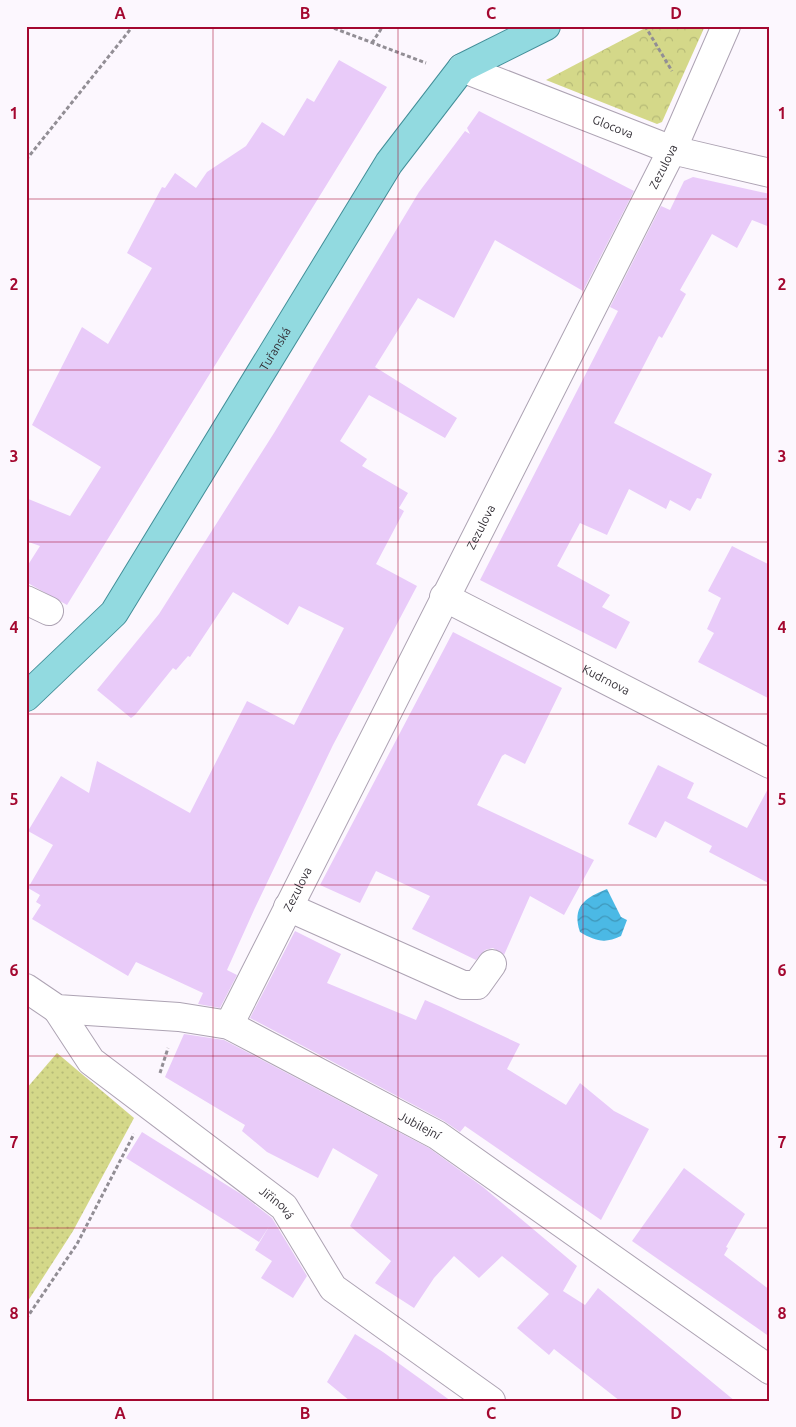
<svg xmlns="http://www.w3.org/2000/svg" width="796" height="1427" font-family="Ubuntu,sans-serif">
	<defs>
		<pattern id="forest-crowns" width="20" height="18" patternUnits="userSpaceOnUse" patternTransform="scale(1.25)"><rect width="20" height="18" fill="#d4d889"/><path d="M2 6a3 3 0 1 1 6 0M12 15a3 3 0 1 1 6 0" fill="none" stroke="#b6ba77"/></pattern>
		<pattern id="garden-dots" width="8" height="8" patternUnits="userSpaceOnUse" patternTransform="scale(1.25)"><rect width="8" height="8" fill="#d4d889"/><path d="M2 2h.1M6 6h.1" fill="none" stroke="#b6ba77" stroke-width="1.8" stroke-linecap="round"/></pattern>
		<pattern id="water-waves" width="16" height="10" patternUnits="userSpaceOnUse" patternTransform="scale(1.25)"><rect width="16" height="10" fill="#4bb9e5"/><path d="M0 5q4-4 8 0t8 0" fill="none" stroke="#3f97ba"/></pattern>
	</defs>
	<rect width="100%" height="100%" fill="#fcf7fe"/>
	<!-- forest -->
	<path fill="url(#forest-crowns)" d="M649,26H705L662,122L657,124L546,80Z"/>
	<!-- garden -->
	<path fill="url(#garden-dots)" d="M57,1053L134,1118L73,1231L26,1304V1089Z"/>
	<!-- water -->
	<path fill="url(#water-waves)" d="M607,889L621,917L627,920L621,936C605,944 595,941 580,932C572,907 584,898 607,889Z"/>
	<!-- building -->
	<path fill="#e9cbf9" d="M339,60L387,87L67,605L26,582V568L40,546L26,541V498L70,516L101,467L32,425L82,327L108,344L152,268L127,253L162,187L165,188L175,173L196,188L207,172L246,146L262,122L284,136L307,98L314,102Z
		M479,111L634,191L583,291L495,240L454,318L418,298L375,367L457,418L445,438L369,395L340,441L367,459L362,466L408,493L399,508L404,511L376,564L417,586L333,745L254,910L227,970L237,975L220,1008L198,1004L203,993L136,962L128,976L32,919L41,905L36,902L40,895L28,888L53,845L28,831L61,776L89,793L97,761L190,813L247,701L294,725L344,628L299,606L288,625L233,592L190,657L188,656L176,670L173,668L135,715L131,718L97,690L159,614L274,433L419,192L465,131L470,134L467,128Z
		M693,177L770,194V227L752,220L737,248L712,234L680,290L686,294L662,338L659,336L614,423L712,474L701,499L697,498L690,511L670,500L666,509L629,489L607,535L580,523L557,566L610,595L602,607L630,622L616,649L480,580L618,311L610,307L661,206L670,210L684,181Z
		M732,546L770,565V699L698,662L714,633L707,629L721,598L708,591Z
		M453,632L562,688L525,764L505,754L502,756L477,805L594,860L564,915L530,896L504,955L493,948L485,950L476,960L412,929L430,896L376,871L360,903L320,885Z
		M658,765L694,783L687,798L747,828L770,785V884L709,852L712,846L665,821L656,838L628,824Z
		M295,931L341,954L327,983L416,1020L425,1000L441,1007L520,1044L507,1069L566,1105L580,1083L614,1111L649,1129L601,1220L465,1126L460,1132L444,1121L250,1018Z
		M184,1034L224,1040L429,1148L483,1187L577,1266L563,1291L585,1305L598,1288L735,1401H620L554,1349L549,1355L517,1328L549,1294L502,1256L479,1278L454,1256L434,1278L414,1308L375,1283L391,1261L350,1226L378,1175L333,1148L318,1178L267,1152L242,1131L245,1125L165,1077Z
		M142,1132L241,1194L272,1218L307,1276L293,1298L261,1278L272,1261L255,1250L270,1225L259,1242L126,1158Z
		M684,1168L745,1214L726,1247L728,1248L724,1255L770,1290V1337L632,1241Z
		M355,1334L383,1352L451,1401H350L327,1382Z"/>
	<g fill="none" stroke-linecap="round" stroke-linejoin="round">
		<!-- minor casing -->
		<g stroke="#ada3b3" stroke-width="30">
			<g id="minor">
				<path id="s1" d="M462,68L672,150L770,173"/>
				<path id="s2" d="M444,597L770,764"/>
				<path d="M26,600L49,611"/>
				<path d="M288,907L463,985H477L492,964"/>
				<path id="s3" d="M26,988L57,1009L179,1017L229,1025L437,1135L770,1370"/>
				<path id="s4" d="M57,1009L91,1061L284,1207L333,1288L491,1401"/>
				<path id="s5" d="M229,1025L672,150L726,26"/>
			</g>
		</g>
		<!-- major casing -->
		<g stroke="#428e98" stroke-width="30">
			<g id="major">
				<path id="s6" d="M26,697L114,613L389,163L462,68L546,26"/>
			</g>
		</g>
		<!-- path -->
		<path stroke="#928e95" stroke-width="3" stroke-dasharray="4 2.5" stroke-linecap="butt" d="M328,26L426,63
			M645,26L672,71
			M372,43L383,26
			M26,160L133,26
			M160,1073L168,1048
			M26,1319L77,1244L134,1134"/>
		<!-- minor -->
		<use href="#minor" stroke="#fff" stroke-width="28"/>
		<!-- major -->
		<use href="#major" stroke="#92dae0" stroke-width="28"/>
	</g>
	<!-- grid -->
	<path fill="none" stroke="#a40830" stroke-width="1" stroke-opacity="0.55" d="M213,26V1401M398,26V1401M583,26V1401M26,199H770M26,370H770M26,542H770M26,714H770M26,885H770M26,1056H770M26,1228H770"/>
	<g text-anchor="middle" stroke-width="5" stroke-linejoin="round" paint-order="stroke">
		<!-- street labels -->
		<g font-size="12" fill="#332f36" stroke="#fcf7fe">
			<text dy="4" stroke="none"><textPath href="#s1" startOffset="162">Glocova</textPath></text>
			<text dy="4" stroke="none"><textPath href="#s5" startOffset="962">Zezulova</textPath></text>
			<text dy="4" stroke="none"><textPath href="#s6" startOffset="431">Tuřanská</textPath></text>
			<text dy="4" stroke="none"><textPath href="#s5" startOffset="558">Zezulova</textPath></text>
			<text dy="4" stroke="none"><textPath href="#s2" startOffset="182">Kudrnova</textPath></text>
			<text dy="4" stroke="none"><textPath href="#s5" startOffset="152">Zezulova</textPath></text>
			<text dy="4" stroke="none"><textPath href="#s3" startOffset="426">Jubilejní</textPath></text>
			<text dy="4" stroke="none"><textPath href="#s4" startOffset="296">Jiřinová</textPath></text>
		</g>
	</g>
	<!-- border -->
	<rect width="796" height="1427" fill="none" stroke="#fcf7fe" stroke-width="55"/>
	<rect x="28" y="28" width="740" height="1372" fill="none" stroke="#a40830" stroke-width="2"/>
	<g font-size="16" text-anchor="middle" font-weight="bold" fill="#a40830">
		<text x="120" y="19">A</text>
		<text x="305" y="19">B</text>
		<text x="491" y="19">C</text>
		<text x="676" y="19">D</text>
		<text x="14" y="119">1</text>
		<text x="782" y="119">1</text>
		<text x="14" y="290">2</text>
		<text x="782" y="290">2</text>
		<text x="14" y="462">3</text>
		<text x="782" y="462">3</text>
		<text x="14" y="633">4</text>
		<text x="782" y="633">4</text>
		<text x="14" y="805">5</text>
		<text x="782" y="805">5</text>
		<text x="14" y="976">6</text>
		<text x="782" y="976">6</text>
		<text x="14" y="1148">7</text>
		<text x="782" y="1148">7</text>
		<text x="14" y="1319">8</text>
		<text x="782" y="1319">8</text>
		<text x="120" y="1419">A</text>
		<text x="305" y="1419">B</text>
		<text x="491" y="1419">C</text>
		<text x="676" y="1419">D</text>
	</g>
</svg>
